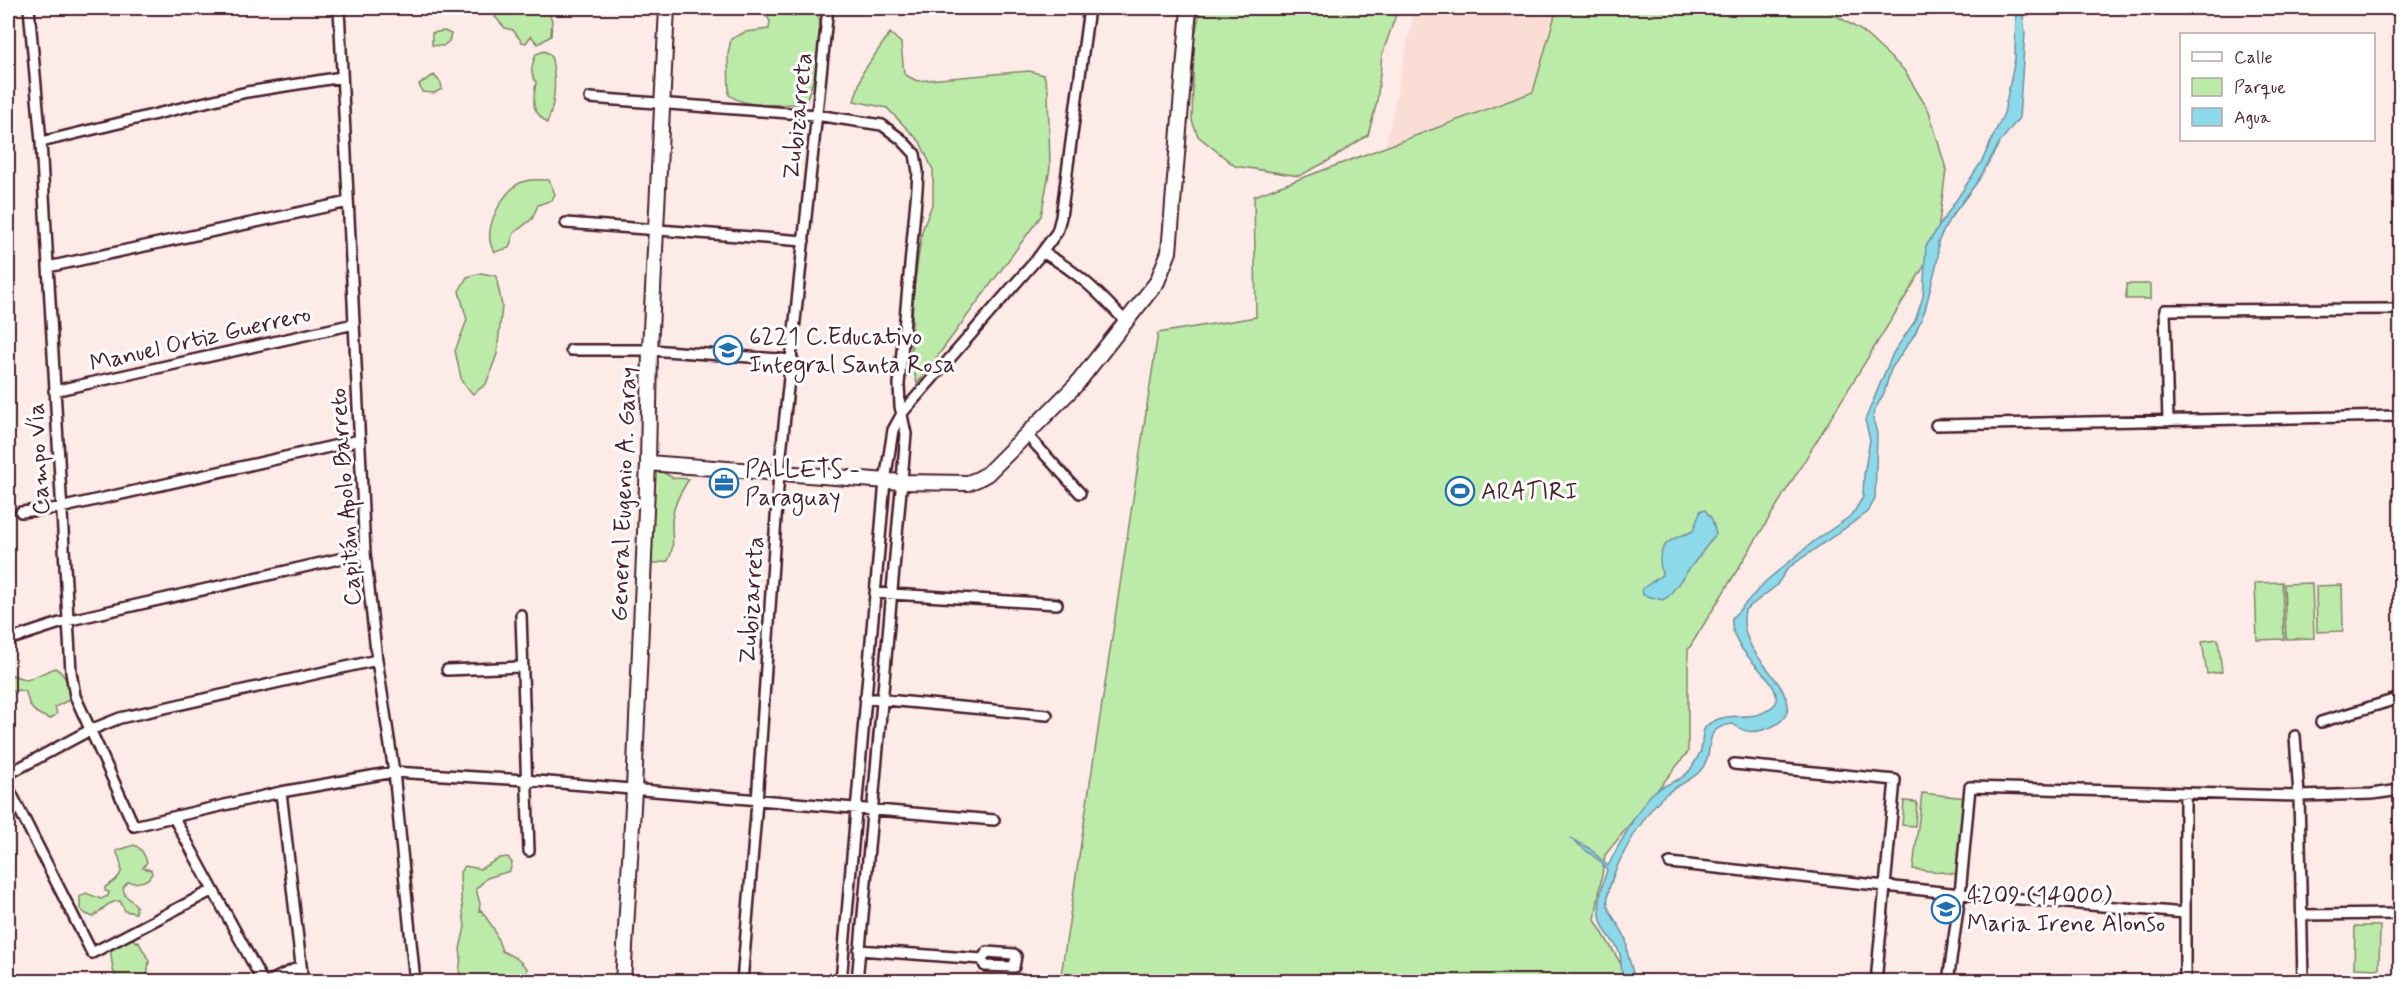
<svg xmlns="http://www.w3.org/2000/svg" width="2408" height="989" font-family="Mynerve,sans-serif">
	<rect width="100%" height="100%" fill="#fcebe6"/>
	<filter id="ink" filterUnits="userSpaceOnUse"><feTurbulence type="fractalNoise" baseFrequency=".0167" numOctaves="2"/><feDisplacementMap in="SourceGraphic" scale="12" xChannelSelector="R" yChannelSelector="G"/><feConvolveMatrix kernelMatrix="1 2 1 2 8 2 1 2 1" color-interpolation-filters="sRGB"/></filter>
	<g filter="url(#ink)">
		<!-- built -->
		<path fill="#faddd5" d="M1415,8H1557L1533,92L1385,148Z"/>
		<!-- green -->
		<path fill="#bbeaa9" stroke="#82846a" stroke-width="1.5" d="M502,8H546L552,20L551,36L538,44L531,36L526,43L522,42L513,30L505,28L495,17Z
			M766,8H786L792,17L806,9L814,10C833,34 814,76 806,102L799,104C777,104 748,109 729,95L728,54L731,39L745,32L769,29L770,21L765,14Z
			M1200,8H1389L1398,9L1382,55L1377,102L1368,135L1328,161L1299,176L1235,166L1198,136L1192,121L1194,43Z
			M1557,8H1824L1862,31L1904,70L1929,111L1946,169L1936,247L1688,650V752L1605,855L1595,920L1631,981L1060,982L1158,333L1256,317L1254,196L1533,92Z
			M444,31L451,34L449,41L443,46L432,45V33Z
			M890,33L901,43L904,74L917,81L1029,71L1044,75L1048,90L1050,168L1041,216L917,384L911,357L913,294L922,231L933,202V170L920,142L887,108L854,101L863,72Z
			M544,51L551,55C556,77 556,102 547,123C530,108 533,104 536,82C529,72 532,65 536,54Z
			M434,75L441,83L442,89L434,93L422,92L419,84Z
			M549,180L555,194L552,200L538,205L532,219L514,233L509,248L495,252C478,234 505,185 525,181C532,179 542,180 549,180Z
			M481,273L496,276L502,306L497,354L486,384L473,394L462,382L455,351L467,320L459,291L467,277Z
			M2126,284H2151V299H2126Z
			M659,470L673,478L689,479C680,493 672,507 672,524C672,539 675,548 668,561L652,564L648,557L645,496L639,486L652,472Z
			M2282,582L2284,639L2257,640L2255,583Z
			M2312,583L2314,638L2286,639L2284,584Z
			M2342,585L2343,631L2317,632L2316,586Z
			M2218,639L2222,672L2207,674L2202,641Z
			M55,668C66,674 71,688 69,700L55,707L57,714L50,719C34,713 29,709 26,692L18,690L11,692L8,698V670L12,675L27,680Z
			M1922,793L1966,798L1956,874L1913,869Z
			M1904,801L1917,802L1915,826L1902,825Z
			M134,845C141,847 145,856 147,862L143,868L151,870L152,873C149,882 137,884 128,882L123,888L125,895L136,905V913L125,911L120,901C107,901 102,911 93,917L86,914L80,909V897L86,893L101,899L108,896L109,892L105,891V887C124,877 125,869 116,851Z
			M508,857L512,863L510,871L487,878L476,889L480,904L479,911L481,910L494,929L502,951L516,958L527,968V976L521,981H467L459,972L461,957L460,949L465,927L461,896L460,872L465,866L480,869L500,858Z
			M2355,926H2380L2379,969L2354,968Z
			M126,933L137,942L138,941L149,961L147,977L150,981H118L113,970L110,947Z"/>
		<!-- water -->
		<path fill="#8bd9e9" stroke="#718f9d" stroke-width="1.5" d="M2016,8H2022L2025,33L2019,118L2000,142L1978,181L1949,220L1938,242V258L1925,310L1915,334L1891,369L1884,393L1874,411L1873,419L1877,433L1875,499L1868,512L1788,568L1776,586L1745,610C1742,623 1745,634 1751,646C1764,671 1819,713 1763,730C1749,733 1744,732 1733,724C1698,728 1718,751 1700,771C1691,781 1677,785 1666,794C1646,809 1603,880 1608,905C1611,918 1620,925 1625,937C1628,943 1626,949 1628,955C1630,964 1634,972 1634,981H1624C1620,972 1622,964 1620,954C1617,945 1610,938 1605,930C1595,913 1601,887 1607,870L1601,862L1570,838L1589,848L1608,866C1616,850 1642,801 1654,792C1665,783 1681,782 1690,770C1693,765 1699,756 1701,750C1704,738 1699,729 1712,722C1736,709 1754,726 1776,703C1782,676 1728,655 1732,618L1766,581L1813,542L1852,515L1863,497L1864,474L1870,440L1865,420L1893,353L1915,321L1923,297L1926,246L1982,161L2004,113L2015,59Z
			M1701,510H1705L1712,519L1716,534L1668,597L1662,600L1643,595L1642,589L1662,575C1662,570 1660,566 1660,561C1660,539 1678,538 1693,531Z"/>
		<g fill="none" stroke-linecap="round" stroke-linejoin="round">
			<!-- street casing -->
			<g stroke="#4a1f2b" stroke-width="14">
				<path id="street" d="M29,8L41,142L71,672L75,696L134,826L281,792L394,772L525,780L994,820
					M339,8L365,553L377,660L394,772L415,982
					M590,98L816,115L882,125L901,139L915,154L918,172L917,189L899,384L900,406L906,434L857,982
					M41,142L247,92L342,77
					M566,223L804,241
					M1042,252C1077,271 1099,293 1126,322
					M48,267L348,202
					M571,350H650L793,360
					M54,391L354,324
					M2168,421L2165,310L2400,309
					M1936,425L2400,416
					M1027,435L1080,493
					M21,512L60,508L360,440
					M875,593L1057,604
					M521,615L529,851
					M8,640L66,621L365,553
					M447,670L522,667
					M865,698L1047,715
					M2321,722L2400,698
					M2295,736L2299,796L2303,982
					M1734,764L1895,780L1876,982
					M8,774L90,730L120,718L377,660
					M8,787L92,953L213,890
					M281,792L303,982
					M174,818L263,982
					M1670,863L1960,894L2185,913
					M2302,915L2400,914
					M859,950L982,959
					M987,952L1014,954L1016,956L1014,967L985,966L982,959Z
					M268,982L301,966
					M742,982L757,802L779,473L828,8
					M841,982L885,481L893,430L903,412L1037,259L1057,232L1061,217L1089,8
					M1948,982L1960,894L1970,787L2299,796L2372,794L2400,790
					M2185,982V795"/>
			</g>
			<!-- secondary casing -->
			<g stroke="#4a1f2b" stroke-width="18">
				<path id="secondary" d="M648,463L901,482L968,483L978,479L987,474L1076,385L1157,282L1169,252L1189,8
					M623,982L634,789L648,463L650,350L667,8"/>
			</g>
			<!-- street -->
			<use href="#street" stroke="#fff" stroke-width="9"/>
			<!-- secondary -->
			<use href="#secondary" stroke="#fff" stroke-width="14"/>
		</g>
	</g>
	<!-- icons -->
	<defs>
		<g id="school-ring" transform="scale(1.5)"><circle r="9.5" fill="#fff" stroke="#1f6fb2" stroke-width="1.5"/><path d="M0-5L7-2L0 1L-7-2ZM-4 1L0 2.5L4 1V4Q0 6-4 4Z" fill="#1f6fb2"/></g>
		<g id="office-ring" transform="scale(1.5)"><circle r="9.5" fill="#fff" stroke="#1f6fb2" stroke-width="1.5"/><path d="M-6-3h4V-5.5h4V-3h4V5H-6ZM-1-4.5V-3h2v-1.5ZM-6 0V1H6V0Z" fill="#1f6fb2"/></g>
		<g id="stadium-ring" transform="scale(1.5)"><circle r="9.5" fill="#fff" stroke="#1f6fb2" stroke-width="1.5"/><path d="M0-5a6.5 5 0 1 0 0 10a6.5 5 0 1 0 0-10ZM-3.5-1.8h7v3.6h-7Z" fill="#1f6fb2"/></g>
	</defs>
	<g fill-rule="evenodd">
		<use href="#school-ring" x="728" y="350"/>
		<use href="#office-ring" x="724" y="483"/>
		<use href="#stadium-ring" x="1460" y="491"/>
		<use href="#school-ring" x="1946" y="909"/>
	</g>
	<g text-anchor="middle" stroke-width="6" stroke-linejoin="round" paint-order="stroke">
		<!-- street labels -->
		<g font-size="24" fill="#4a1f2b" stroke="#fff">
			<text transform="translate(797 116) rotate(-84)" y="8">Zubizarreta</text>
			<text transform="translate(200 338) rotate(-13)" y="8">Manuel Ortiz Guerrero</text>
			<text transform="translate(38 459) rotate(-93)" y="8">Campo Vía</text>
			<text transform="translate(623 494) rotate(-88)" y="8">General Eugenio A. Garay</text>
			<text transform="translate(345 497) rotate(-94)" y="8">Capitán Apolo Barreto</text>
			<text transform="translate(751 600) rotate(-86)" y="8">Zubizarreta</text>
		</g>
		<!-- poi labels -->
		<g font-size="24" fill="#4a1f2b" stroke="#fff" text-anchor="start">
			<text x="749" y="344">6221 C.Educativo<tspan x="749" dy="28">Integral Santa Rosa</tspan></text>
			<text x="745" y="477">PALLETS -<tspan x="745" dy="28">Paraguay</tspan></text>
			<text x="1481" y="499">ARATIRI</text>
			<text x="1967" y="903">4209 (14000)<tspan x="1967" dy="28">Maria Irene Alonso</tspan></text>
		</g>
	</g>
	<!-- margin -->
	<rect width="2408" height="989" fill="none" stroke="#fff" stroke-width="30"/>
	<rect x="15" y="15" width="2378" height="959" fill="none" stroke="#4a1f2b" stroke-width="2" filter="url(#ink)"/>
	<!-- legend -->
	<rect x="2180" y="33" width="195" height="108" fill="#ffffff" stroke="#b7a5aa" stroke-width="1.5"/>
	<rect x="2192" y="52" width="30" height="9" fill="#ffffff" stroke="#b7a5aa" stroke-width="1.5"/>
	<text x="2234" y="63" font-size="18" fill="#4a1f2b">Calle</text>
	<rect x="2192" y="78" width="30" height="18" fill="#bbeaa9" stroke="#b7a5aa" stroke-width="1.5"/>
	<text x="2234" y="93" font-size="18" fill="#4a1f2b">Parque</text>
	<rect x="2192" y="108" width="30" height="18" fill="#8bd9e9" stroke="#b7a5aa" stroke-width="1.5"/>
	<text x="2234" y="123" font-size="18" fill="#4a1f2b">Agua</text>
</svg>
